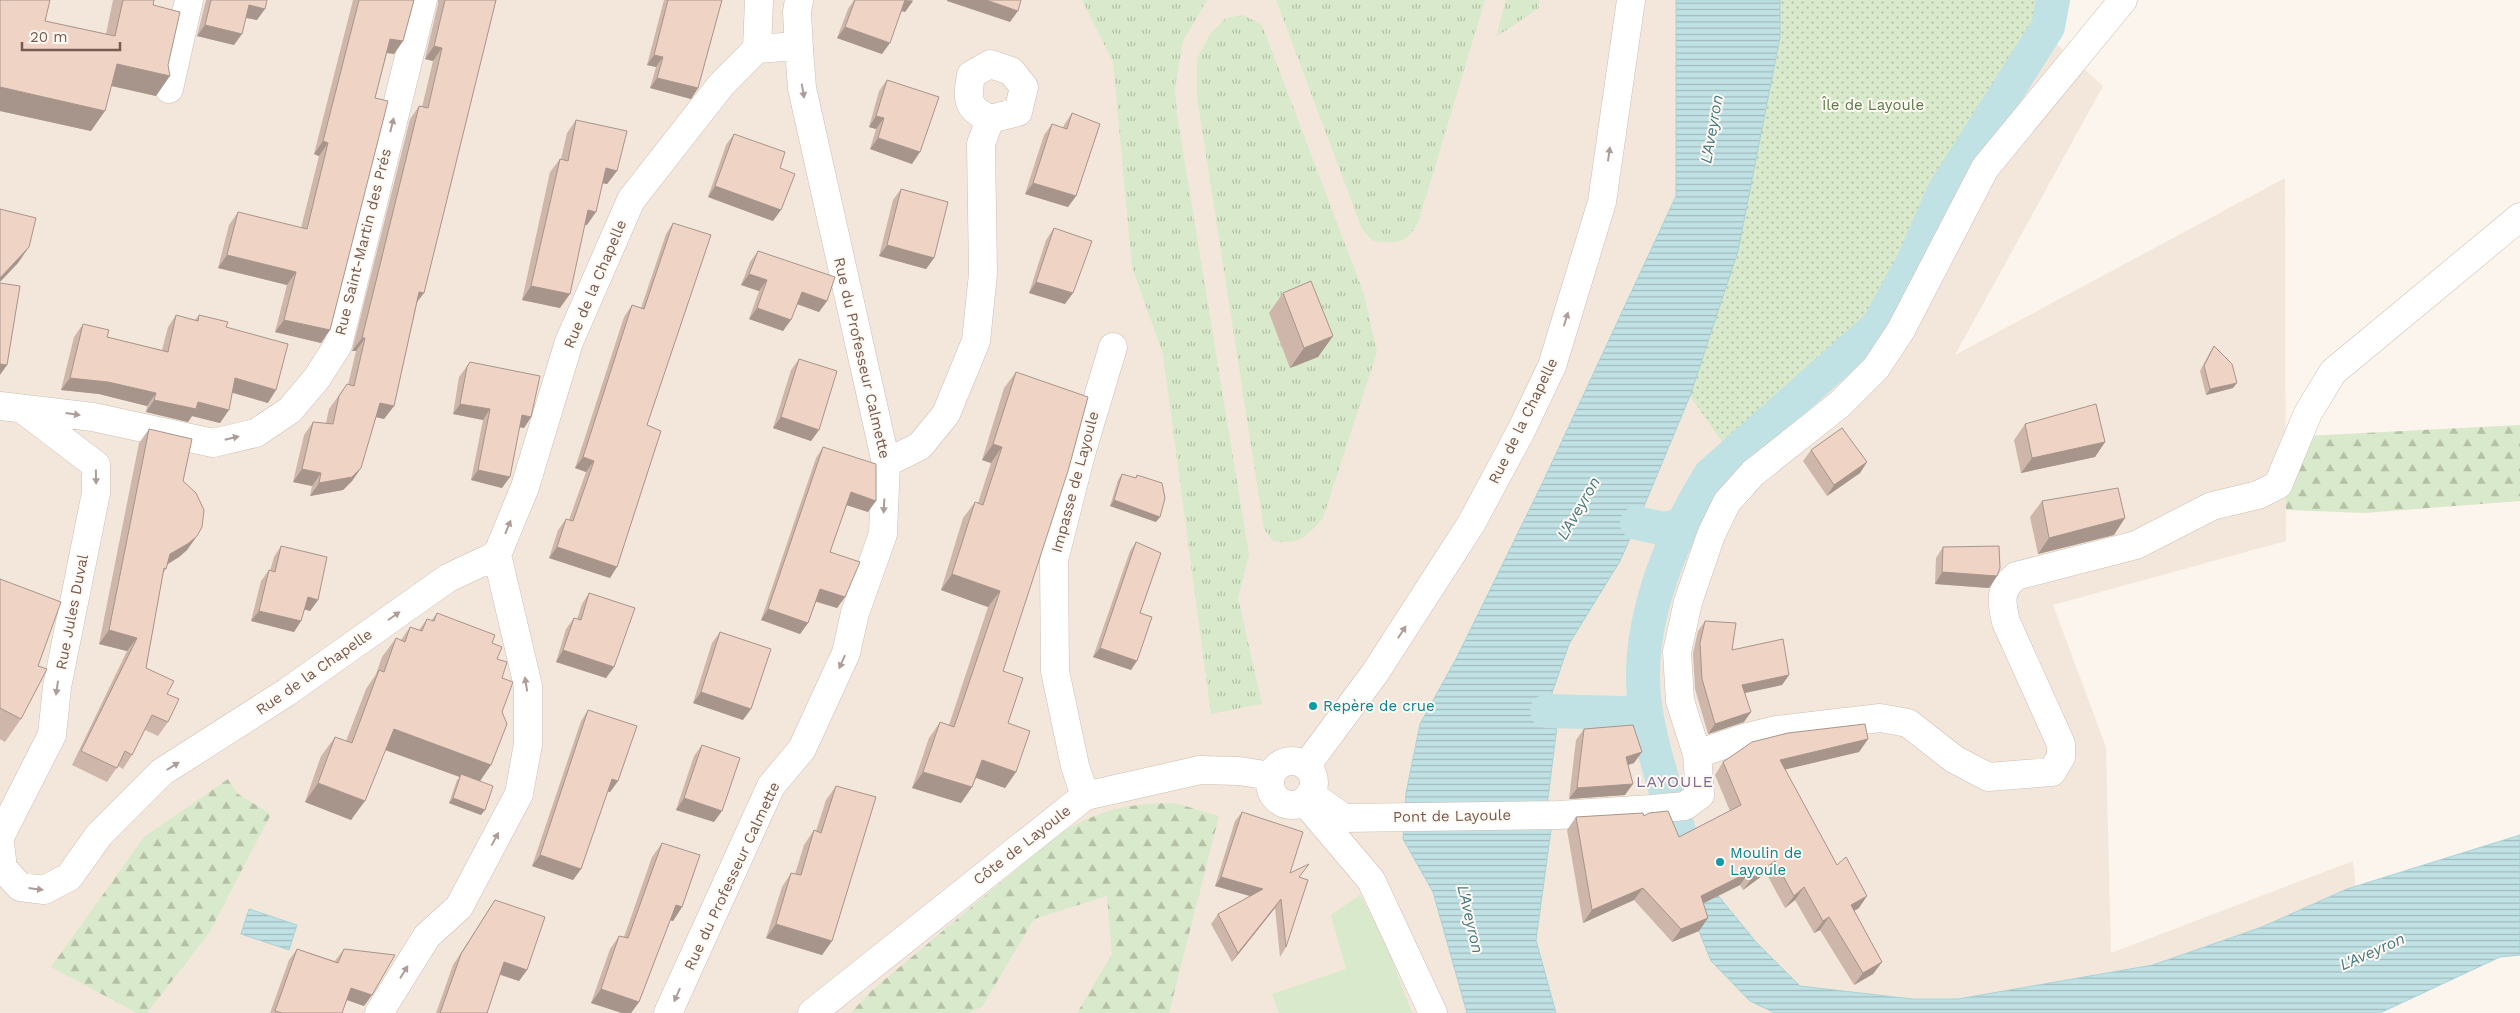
<svg xmlns="http://www.w3.org/2000/svg" width="2520" height="1013" font-family="'Work Sans',sans-serif">
	<defs>
		<pattern id="grass-tufts" width="24" height="20" patternUnits="userSpaceOnUse" patternTransform="scale(1.25)"><rect width="24" height="20" fill="#d9e9cb"/><path d="M3 7l-1-3M5 7V3M7 7l1-3M15 17l-1-3M17 17v-4M19 17l1-3" fill="none" stroke="#b5c0a7"/></pattern>
		<pattern id="forest-firs" width="22" height="20" patternUnits="userSpaceOnUse" patternTransform="scale(1.25)"><rect width="22" height="20" fill="#d9e9cb"/><path d="M5 1l3.5 6h-7zM16 11l3.5 6h-7z" fill="#b5c0a7"/></pattern>
		<pattern id="park-dots" width="8" height="8" patternUnits="userSpaceOnUse" patternTransform="scale(1.25)"><rect width="8" height="8" fill="#d9e9cb"/><path d="M2 2h.1M6 6h.1" fill="none" stroke="#b5c0a7" stroke-width="1.8" stroke-linecap="round"/></pattern>
		<pattern id="water-rules" width="6" height="5" patternUnits="userSpaceOnUse" patternTransform="scale(1.25)"><rect width="6" height="5" fill="#c1e2e5"/><path d="M0 2.5h6" fill="none" stroke="#a1babc"/></pattern>
	</defs>
	<rect width="100%" height="100%" fill="#fcf5ed"/>
	<!-- residential -->
	<path fill="#f3e7db" d="M0,0H2008L2103,86L1955,355L2285,178L2286,541L2053,605L2106,747L2111,953L2353,861L2370,1013H0Z"/>
	<!-- grass -->
	<path fill="url(#grass-tufts)" d="M1082,0H1207L1183,41L1175,88L1177,115L1249,555L1238,598L1262,704L1211,714L1163,354L1132,267L1113,62Z
		M1276,0H1485L1418,223C1406,244 1395,244 1373,241L1362,229Z
		M1506,0H1539V8L1496,37Z
		M1243,15L1262,25L1364,294L1377,352L1323,518C1306,537 1300,545 1273,541L1264,529L1197,97V59L1210,34L1226,18Z"/>
	<!-- forest -->
	<path fill="url(#forest-firs)" d="M2520,425V501L2364,513L2286,510V437Z
		M228,779L238,794L271,814L209,933L147,1013H137L51,967L144,837Z
		M1175,803L1219,816L1169,1013H1077L1112,954L1107,896L1034,919L982,1007L968,1013H851L870,992L1055,837C1100,809 1123,804 1175,803Z"/>
	<!-- park -->
	<path fill="url(#park-dots)" d="M1780,0H2071L2053,3L2048,27L1944,191L1913,262L1878,326L1732,456L1690,396L1738,251L1780,38Z"/>
	<!-- garden -->
	<path fill="#d9e9cb" d="M1360,895L1384,939L1412,1013H1279L1272,994L1346,969L1331,915Z"/>
	<!-- water -->
	<path fill="url(#water-rules)" stroke="#a8d2d6" d="M1676,0H1780V37L1738,251L1690,396L1637,523L1620,561L1569,644L1550,699L1561,695L1547,806L1551,830L1536,940L1556,1013H1467L1433,892L1403,839L1406,793L1420,724L1457,657L1542,484L1676,196Z
		M2520,835V955L2500,957L2380,1013H1775L1750,1001L1711,961L1699,931L1698,871L1756,942L1800,986L1912,999H1958L2153,965L2262,927L2347,889Z
		M249,909L297,925L289,950L241,934Z"/>
	<g fill="none" stroke-linecap="round" stroke-linejoin="round">
		<!-- canal -->
		<path stroke="#c1e2e5" stroke-width="34" d="M1637,523L1664,529L1683,525
			M1547,711L1622,713L1646,711
			M1696,880C1677,825 1656,769 1646,712C1632,633 1669,541 1710,475L1878,326L1913,262L1944,191L2048,27L2053,0"/>
		<!-- minor casing -->
		<g stroke="#cebdb2" stroke-width="29">
			<path id="minor" d="M169,89L189,0
				M0,406L93,417L213,443L256,433L290,410L317,378L338,345L423,0
				M886,463L920,446L946,414L976,341L983,274L981,144L990,119L1018,112L1024,87L1011,71L990,64L971,75C967,99 966,108 990,119
				M1697,754L1747,737L1776,730L1880,718L1908,723L1954,759L1988,777L2052,772L2061,757V744L2006,622C2001,601 1999,590 2016,576L2136,545L2212,506L2258,495L2278,485L2308,413L2333,372L2520,217
				M1310,794L1344,818L1559,815L1652,809L1685,806L1700,795L1697,754L1680,701L1677,652L1688,602L1711,535L1727,502L1753,473L1840,404L1876,368L1901,330L1985,168L2123,0
				M1085,796L1075,766L1055,671L1054,560L1081,454L1113,347
				M0,837L52,735L57,687L96,493V465L25,411
				M0,844L3,868L20,887L44,890L69,877L99,835L162,772L287,692L448,578L497,555
				M379,1013L427,936L459,907L519,794L528,744V686L497,555L525,487L569,342L631,200L721,85L757,49L784,47L799,49L802,88L886,463L883,534L855,613L846,653L802,749L771,786L668,1013
				M812,1013L1085,796L1200,770L1239,771L1271,776"/>
		</g>
		<!-- tertiary casing -->
		<g stroke="#cebdb2" stroke-width="29">
			<path id="tertiary" d="M757,49L759,0
				M799,49L797,12L799,0
				M1270 783a22 22 0 1 1 44 0a22 22 0 1 1-44 0Z
				M1306,766L1375,673L1471,524L1521,431L1552,366L1602,202L1631,0
				M1304,801L1371,880L1433,1013"/>
		</g>
		<!-- minor -->
		<use href="#minor" stroke="#fff" stroke-width="28"/>
		<!-- tertiary -->
		<use href="#tertiary" stroke="#fff" stroke-width="28"/>
	</g>
	<!-- wall -->
	<path fill="#ceb6aa" d="M0,0L45,21L106,34L113,0H112H154L153,5L156,96L111,86L91,131L0,111Z
		M206,0H267L257,20L246,18L234,45L197,36Z
		M353,0H414L403,41L394,54L387,53L375,98L330,330L321,343L275,332L287,285L218,268L229,225L238,212L301,228L319,156L314,154Z
		M438,0H496L417,303L394,406L384,419L376,417L361,468L352,481L343,490L310,496L312,486L293,482L304,435L313,422L326,423L329,409L347,384L348,385L356,351H352L410,119L419,106L422,107L433,61L425,59L438,4Z
		M664,0H722L698,88L691,99L650,88L656,67L647,65Z
		M854,0H913L905,12L902,11L882,54L837,38L848,9Z
		M887,80L912,164L870,149L876,129L869,127L879,91Z
		M1072,113L1076,196L1068,207L1025,194L1044,135L1052,124L1063,128L1064,125Z
		M576,120L617,171L607,184L603,183L587,225H585L560,308L522,300L550,172L560,159H561L567,133Z
		M734,134L780,168L773,221L708,197L726,145Z
		M901,189L934,258L926,269L879,256L893,200Z
		M673,223L647,425L610,578L549,558L558,530L566,519L569,520L586,472L575,468L624,317L632,305L641,308L666,234Z
		M1054,228L1065,304L1029,293L1046,240Z
		M758,251L827,301L819,312L797,304L783,331L749,319L759,291L741,285L750,262Z
		M1283,293L1333,336L1318,357L1290,368L1269,313Z
		M176,315L195,320L199,315L226,327L268,403L232,392L220,423L192,416L188,422L146,412L147,406L99,394L61,390L74,337L83,324L107,337L162,350L168,327Z
		M2214,346L2233,388L2206,395L2200,371L2210,352Z
		M799,359L819,430L811,441L773,428L791,370Z
		M470,362L531,417L524,428L519,427L502,488L471,480L483,420L453,414L459,377Z
		M1016,372L1003,671L1008,723L1016,772L1005,788L976,778L972,787L961,803L912,788L929,738L940,722L949,725L988,607L941,590L963,518L975,502L978,503L991,463L982,460L1004,388Z
		M2025,424L2105,442L2095,457L2021,473L2014,440Z
		M149,429L183,481L197,536L187,550L179,557L168,564L163,574L146,668L167,694L168,722L158,736L145,730L132,755L123,769L118,766L107,782L72,765L127,651L99,644L139,443Z
		M823,447L868,512L847,505L830,552L845,597L837,608L816,602L808,623L800,634L761,620L816,458Z
		M1811,450L1867,462L1860,473L1827,496L1803,461Z
		M1122,474L1135,478L1137,475L1156,522L1110,506L1118,480Z
		M2042,501L2114,535L2038,554L2030,517Z
		M1136,542L1140,613L1131,670L1093,657L1130,551Z
		M281,546L318,600L310,611L304,609L301,621L294,632L251,621L261,581L269,570L270,571L274,557Z
		M1943,547L1997,576L1989,588L1935,584L1936,558Z
		M0,579L38,666L21,719L5,742L0,739Z
		M589,593L614,667L606,678L556,662L566,629L574,618L577,619L582,604Z
		M437,613L492,643L497,659L502,678V712L480,781L481,815L449,803L457,780L460,777L385,750L351,820L305,802L321,756L335,737L346,741L366,689L376,674L382,657L396,638L401,640L410,627L419,630L427,619L431,621Z
		M1705,621L1732,650L1789,675L1782,685L1745,693L1744,722L1708,734L1695,689L1693,653L1698,631Z
		M720,632L743,720L693,703L712,643Z
		M588,710L618,781L610,792L607,791L581,869L573,880L532,866L581,721Z
		M1584,729L1634,763L1628,765L1625,795L1569,799L1576,740Z
		M1868,739L1859,752L1785,769L1859,908L1854,911L1882,962L1873,974L1854,985L1820,930L1814,933L1795,900L1785,908L1766,873L1743,890L1740,885L1703,903L1708,918L1699,931L1672,942L1634,900L1583,923L1567,830L1576,817L1644,816L1679,837L1730,811L1715,775L1723,762Z
		M702,745L714,822L676,810L694,756Z
		M836,786L832,941L822,955L766,938L782,887L791,873L795,874L804,845L814,830L816,831L826,800Z
		M1242,812L1290,873L1299,877L1286,947L1280,957L1275,908L1232,962L1211,924L1218,914L1250,896L1215,886L1235,821Z
		M662,843L682,907L673,921L670,920L639,1002L631,1013H622L591,1003L610,949L619,936L624,937L652,857Z
		M495,900L527,970L519,981L500,975L487,1013H436L453,965Z
		M297,949L335,961L344,949L364,1006L347,1000L342,1013H270L289,960Z"/>
	<!-- shaded-wall -->
	<path fill="#a7948b" d="M905,0L913,1L905,12L898,10Z
		M947,0H986L1018,11L1010,22L947,1Z
		M249,5L265,9L257,20L242,17Z
		M205,25L242,34L234,45L197,36Z
		M845,27L890,43L882,54L837,38Z
		M390,39L403,41L394,54L381,52Z
		M434,46L442,48L433,61L425,59Z
		M654,55L663,57L656,67L647,65Z
		M117,64L170,76L156,96L103,84Z
		M657,78L698,88L691,99L650,88Z
		M0,87L105,111L91,131L0,111Z
		M876,116L884,118L876,129L869,127Z
		M878,138L920,152L912,164L870,149Z
		M323,141L328,143L319,156L314,154Z
		M606,168L617,171L607,184L596,182Z
		M1033,183L1076,196L1068,207L1025,194Z
		M715,186L781,210L773,221L708,197Z
		M588,210L596,212L587,225L579,224Z
		M887,245L934,258L926,269L879,256Z
		M29,247L18,263L0,282V278Z
		M227,255L296,272L287,285L218,268Z
		M749,274L767,280L759,291L741,285Z
		M1036,282L1073,293L1065,304L1029,293Z
		M531,286L570,294L560,308L522,300Z
		M419,292L424,293L414,306Z
		M802,292L827,301L819,312L794,303Z
		M757,308L791,320L783,331L749,319Z
		M284,320L330,330L321,343L275,332Z
		M1333,336L1318,357L1290,368L1304,348Z
		M362,338H365L356,351H352Z
		M0,364L7,365L0,375Z
		M70,378L108,382L156,393L147,406L99,394L61,390Z
		M235,378L276,390L268,403L226,391Z
		M2237,383L2233,388L2206,395L2210,389Z
		M154,400L198,402L229,410L220,423L192,416L188,422L146,412Z
		M380,403L394,406L384,419L371,416Z
		M460,404L490,409L483,420L453,414Z
		M522,415L531,417L524,428L514,426Z
		M781,417L819,430L811,441L773,428Z
		M2105,442L2095,457L2021,473L2032,458Z
		M993,444L1002,447L991,463L982,460Z
		M583,457L594,461L586,472L575,468Z
		M1867,462L1860,473L1827,496L1834,485Z
		M361,468L352,481L343,490L310,496L319,483Z
		M302,469L321,473L312,486L293,482Z
		M478,470L510,477L502,488L471,480Z
		M851,492L876,501L868,512L843,504Z
		M1114,500L1160,517L1156,522L1110,506Z
		M2125,518L2114,535L2038,554L2049,538Z
		M197,536L187,550L179,557L161,568L170,554Z
		M557,547L617,567L610,578L549,558Z
		M1942,572L1997,576L1989,588L1935,584Z
		M952,574L1000,591L988,607L941,590Z
		M820,589L845,597L837,608L812,600Z
		M308,597L318,600L310,611L300,608Z
		M768,609L808,623L800,634L761,620Z
		M259,611L301,621L294,632L251,621Z
		M109,630L137,638L127,651L99,644Z
		M1100,648L1137,661L1131,670L1093,657Z
		M563,650L614,667L606,678L556,662Z
		M1789,675L1782,685L1735,695L1742,685Z
		M701,692L751,709L743,720L693,703Z
		M1751,712L1744,722L1708,734L1715,724Z
		M394,729L491,765L478,784L461,774L460,777L380,748Z
		M1868,739L1859,752L1771,773L1780,760Z
		M1642,752L1634,763L1618,768L1626,757Z
		M982,760L1016,772L1005,788L971,776Z
		M923,772L972,787L961,803L912,788Z
		M612,779L618,781L610,792L604,790Z
		M318,783L365,801L351,820L305,802Z
		M1633,784L1625,795L1569,799L1577,788Z
		M453,798L485,810L481,815L449,803Z
		M684,798L722,811L714,822L676,810Z
		M540,855L581,869L573,880L532,866Z
		M1775,861L1766,873L1743,890L1752,878Z
		M1749,872L1740,885L1692,909L1701,896Z
		M1221,877L1263,889L1257,898L1215,886Z
		M1804,887L1795,900L1785,908L1794,896Z
		M1643,888L1634,900L1583,923L1592,910Z
		M1867,896L1859,908L1842,918L1851,905Z
		M1281,899L1275,908L1232,962L1238,953Z
		M676,905L682,907L673,921L666,919Z
		M1829,917L1820,930L1814,933L1823,921Z
		M1708,918L1699,931L1672,942L1681,929Z
		M776,924L832,941L822,955L766,938Z
		M504,962L527,970L519,981L496,973Z
		M1882,962L1873,974L1854,985L1863,973Z
		M351,988L372,995L364,1006L344,999Z
		M601,989L639,1002L631,1013H622L591,1003Z"/>
	<!-- building -->
	<path fill="#efd4c6" stroke="#a7948b" d="M0,0H50L45,21L115,36L123,0H154L153,5L180,12L168,65L170,76L117,64L105,111L0,87Z
		M211,0H267L265,9L249,5L242,34L205,25Z
		M359,0H414L403,41L390,39L375,98L388,101L330,330L284,320L296,272L227,255L238,212L307,229L328,143L323,141Z
		M445,0H496L424,293L419,292L394,406L380,403L361,468L352,477L319,483L321,473L302,469L313,422L333,424L339,396L347,384L354,386L365,338H362L419,106L428,108L442,48L434,46Z
		M668,0H722L698,88L657,78L663,57L654,55Z
		M855,0H905L890,43L845,27Z
		M986,0H1021L1018,11Z
		M887,80L939,97L920,152L878,138L884,118L876,116Z
		M1072,113L1100,124L1076,196L1033,183L1052,124L1067,129Z
		M576,120L627,131L617,171L606,168L596,212L588,210L570,294L531,286L560,159L568,161Z
		M734,134L785,152L780,168L795,174L781,210L715,186Z
		M901,189L948,202L934,258L887,245Z
		M0,209L36,218L29,247L0,278Z
		M673,223L711,235L647,425L661,431L617,567L557,547L566,519L573,521L594,461L583,457L632,305L644,309Z
		M1054,228L1092,241L1073,293L1036,282Z
		M758,251L835,277L827,301L802,292L791,320L757,308L767,280L749,274Z
		M1311,281L1333,336L1304,348L1283,293Z
		M0,283L20,286L7,365L0,364Z
		M176,315L198,321L199,315L228,322L226,327L288,344L276,390L235,378L229,410L198,402L196,409L154,400L156,393L108,382L70,378L83,324L109,330L107,337L168,352Z
		M2214,346L2232,364L2237,383L2210,389L2204,366Z
		M799,359L837,371L819,430L781,417Z
		M470,362L540,376L531,417L522,415L510,477L478,470L490,409L460,404L467,367Z
		M1016,372L1088,397L1068,471L1003,671L1023,678L1008,723L1030,731L1016,772L982,760L972,787L923,772L940,722L954,727L1000,591L952,574L975,502L983,505L1002,447L993,444Z
		M2096,404L2105,442L2032,458L2025,424Z
		M1842,428L1867,462L1834,485L1811,450Z
		M149,429L192,439L183,481L196,493L204,510L202,527L197,536L189,543L170,554L166,569L164,568L146,668L174,681L167,694L179,699L168,722L152,715L132,755L125,751L117,768L81,751L137,638L109,630Z
		M823,447L876,464V501L851,492L830,552L860,562L845,597L820,589L808,623L768,609Z
		M1122,474L1136,478L1137,475L1162,483L1165,498L1160,517L1114,500Z
		M2118,488L2125,518L2049,538L2042,501Z
		M1136,542L1161,553L1140,613L1152,617L1137,661L1100,648Z
		M281,546L327,557L318,600L308,597L301,621L259,611L269,570L275,572Z
		M1999,546L2000,568L1997,576L1942,572L1943,547Z
		M0,579L61,602L38,666L47,669L21,719L0,708Z
		M589,593L635,608L614,667L563,650L574,618L581,620Z
		M437,613L495,635L492,643L502,647L497,659L507,662L502,678L513,682L502,712L507,724L491,765L394,729L365,801L318,783L335,737L352,743L379,670L384,672L396,638L405,642L410,627L422,631L427,619L434,621Z
		M1705,621L1736,623L1732,650L1783,639L1789,675L1742,685L1751,712L1715,724L1702,679L1700,643Z
		M720,632L771,649L751,709L701,692Z
		M588,710L637,726L618,781L612,779L581,869L540,855Z
		M1865,724L1868,739L1780,760L1837,865L1846,857L1867,896L1851,905L1882,962L1863,973L1829,917L1823,921L1804,887L1794,896L1775,861L1752,878L1749,872L1701,896L1708,918L1681,929L1643,888L1592,910L1576,817L1643,813L1644,816L1649,813L1668,811L1679,837L1741,805L1723,762L1752,742L1788,733Z
		M1633,725L1642,752L1626,757L1633,784L1577,788L1584,729Z
		M702,745L740,758L722,811L684,798Z
		M461,774L493,786L485,810L453,798Z
		M836,786L876,797L832,941L776,924L791,873L801,875L814,830L821,833Z
		M1242,812L1303,832L1290,873L1309,864L1299,877L1308,880L1286,947L1281,899L1238,953L1218,914L1263,889L1221,877Z
		M662,843L700,855L682,907L676,905L639,1002L601,989L619,936L628,938Z
		M495,900L545,917L527,970L504,962L487,1013H440L461,954Z
		M297,949L338,963L344,949L395,955L372,995L351,988L342,1013H282L275,1011Z"/>
	<!-- one-way arrows -->
	<defs><path id="oneway-solid" d="M-6-.8H1V-3.2L6.5 0L1 3.2V.8H-6Z" transform="scale(1.25)"/></defs>
	<g fill="#ad9d96">
		<use href="#oneway-solid" transform="translate(803 91) rotate(80)"/>
		<use href="#oneway-solid" transform="translate(392 125) rotate(-76)"/>
		<use href="#oneway-solid" transform="translate(1609 154) rotate(-82)"/>
		<use href="#oneway-solid" transform="translate(1566 319) rotate(-73)"/>
		<use href="#oneway-solid" transform="translate(73 414) rotate(8)"/>
		<use href="#oneway-solid" transform="translate(232 438) rotate(-13)"/>
		<use href="#oneway-solid" transform="translate(96 477) rotate(89)"/>
		<use href="#oneway-solid" transform="translate(884 506) rotate(93)"/>
		<use href="#oneway-solid" transform="translate(508 527) rotate(-68)"/>
		<use href="#oneway-solid" transform="translate(394 616) rotate(-35)"/>
		<use href="#oneway-solid" transform="translate(1402 632) rotate(-57)"/>
		<use href="#oneway-solid" transform="translate(842 662) rotate(114)"/>
		<use href="#oneway-solid" transform="translate(526 684) rotate(-99)"/>
		<use href="#oneway-solid" transform="translate(57 688) rotate(98)"/>
		<use href="#oneway-solid" transform="translate(173 766) rotate(-32)"/>
		<use href="#oneway-solid" transform="translate(495 839) rotate(-62)"/>
		<use href="#oneway-solid" transform="translate(36 889) rotate(7)"/>
		<use href="#oneway-solid" transform="translate(404 972) rotate(-58)"/>
		<use href="#oneway-solid" transform="translate(677 995) rotate(114)"/>
	</g>
	<!-- markers -->
	<g fill="#0f9aa8" stroke="#fef9f3" stroke-width="2">
		<circle cx="1313" cy="706" r="5"/>
		<circle cx="1720" cy="862" r="5"/>
	</g>
	<g text-anchor="middle" stroke-width="4" stroke-linejoin="round" paint-order="stroke">
		<!-- park labels -->
		<g font-size="15" fill="#5a7b48" stroke="#fef9f3">
			<text x="1873" y="110">Île de Layoule</text>
		</g>
		<!-- street labels -->
		<g font-size="15" fill="#765b50" stroke="#fef9f3">
			<text transform="translate(363 242) rotate(-76)" y="5">Rue Saint-Martin des Prés</text>
			<text transform="translate(595 284) rotate(-67)" y="5">Rue de la Chapelle</text>
			<text transform="translate(862 358) rotate(77)" y="5">Rue du Professeur Calmette</text>
			<text transform="translate(1523 421) rotate(-64)" y="5">Rue de la Chapelle</text>
			<text transform="translate(1075 482) rotate(-75)" y="5">Impasse de Layoule</text>
			<text transform="translate(72 612) rotate(-79)" y="5">Rue Jules Duval</text>
			<text transform="translate(314 672) rotate(-35)" y="5">Rue de la Chapelle</text>
			<text transform="translate(1452 816) rotate(-1)" y="5">Pont de Layoule</text>
			<text transform="translate(1022 845) rotate(-38)" y="5">Côte de Layoule</text>
			<text transform="translate(732 876) rotate(-65)" y="5">Rue du Professeur Calmette</text>
		</g>
		<!-- culture labels -->
		<g font-size="15" fill="#0d838f" stroke="#fef9f3" text-anchor="start">
			<text x="1323" y="711">Repère de crue</text>
			<text x="1730" y="858">Moulin de<tspan x="1730" dy="17">Layoule</tspan></text>
		</g>
		<!-- water labels -->
		<g font-size="16" font-style="italic" fill="#477b81" stroke="#fef9f3">
			<text transform="translate(1711 129) rotate(-80)" y="6">L'Aveyron</text>
			<text transform="translate(1578 508) rotate(-60)" y="6">L'Aveyron</text>
			<text transform="translate(1471 919) rotate(77)" y="6">L'Aveyron</text>
			<text transform="translate(2372 951) rotate(-24)" y="6">L'Aveyron</text>
		</g>
		<!-- neighbourhood labels -->
		<g font-size="16" letter-spacing="1" fill="#816891" stroke="#fef9f3">
			<text x="1675" y="787">LAYOULE</text>
		</g>
	</g>
	<!-- scale -->
	<path d="M22 42v8h98v-8" fill="none" stroke="#765b50" stroke-width="2.5"/>
	<text x="30" y="42" font-size="15" fill="#765b50" stroke="#fef9f3" stroke-width="4" paint-order="stroke">20 m</text>
</svg>
